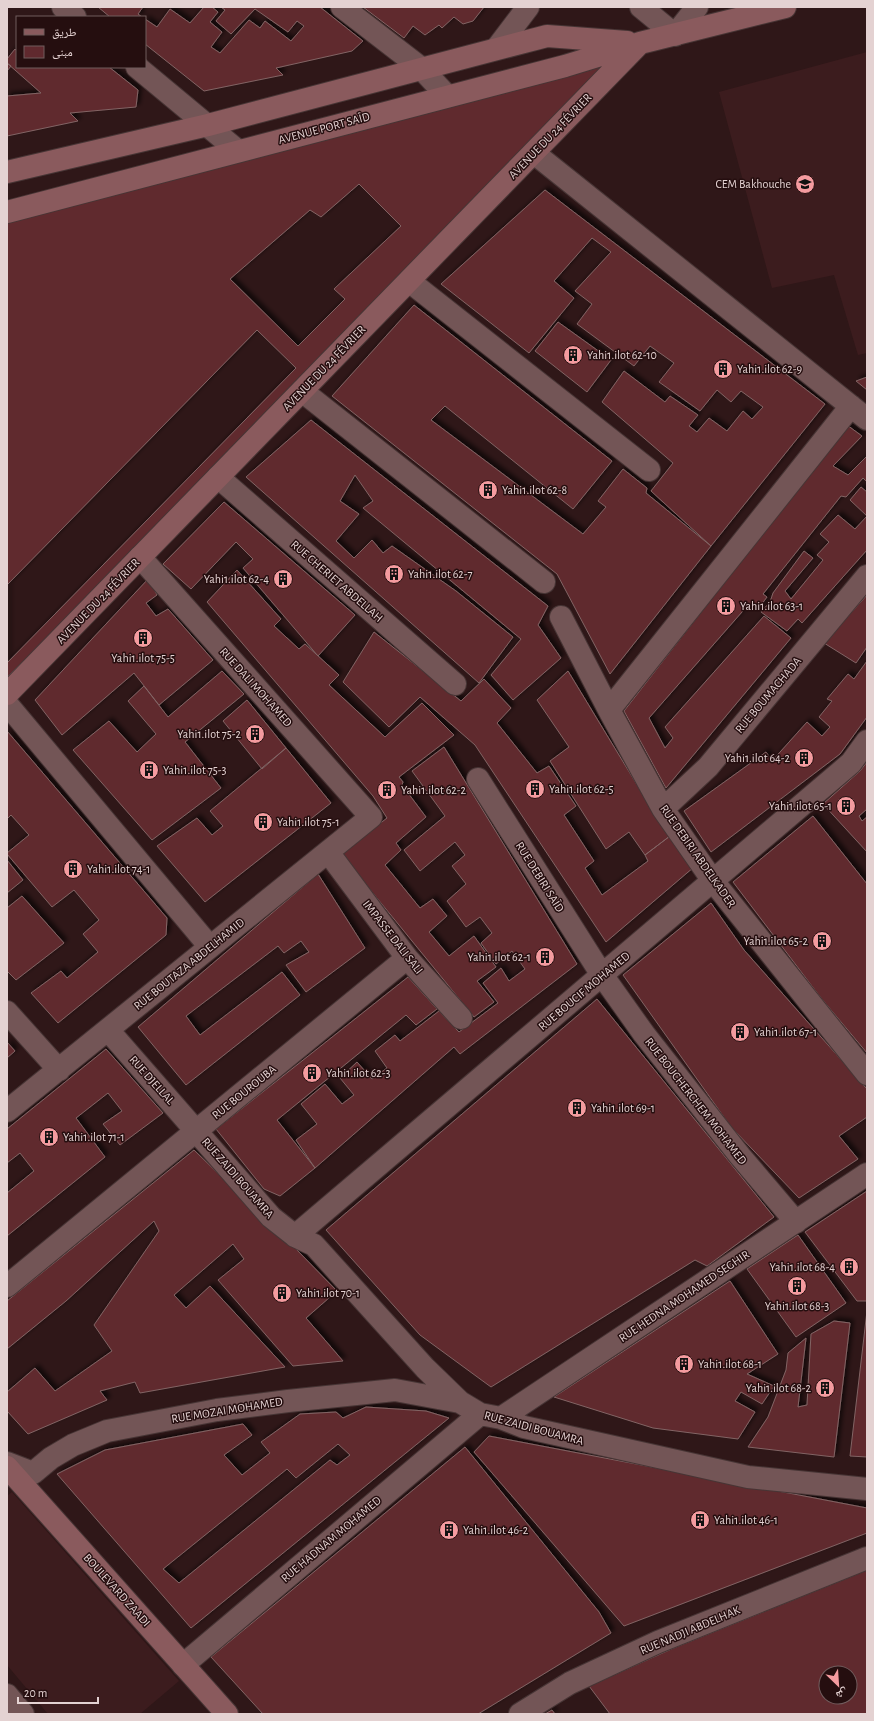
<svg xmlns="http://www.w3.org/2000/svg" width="874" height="1721" font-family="'Alegreya Sans','Noto Naskh Arabic',sans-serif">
	<defs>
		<filter id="shadow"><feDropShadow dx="3.5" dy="-3.5" stdDeviation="2" flood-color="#0009"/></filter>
	</defs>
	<rect width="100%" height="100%" fill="#2f1718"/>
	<!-- built -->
	<path fill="#3c1c1e" d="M867,52V353L858,355L834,275L772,288L719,92Z
		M12,1492L179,1681L140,1714H48L7,1665V1496Z"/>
	<!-- building -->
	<path fill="#60292e" stroke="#826464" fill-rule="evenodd" filter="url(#shadow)" d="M98,7H143L138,14L142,17H110Z
		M204,7H212L218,12L210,22L222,32L211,47L220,53L249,20L260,28L265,21L291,41L304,26L297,21L288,32L255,9L231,34L216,21L225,10L221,7H320L363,41L352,51L276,68L283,75L204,91L145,44V19L157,27L170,9L190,23Z
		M363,7H484L473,21L463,24L454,17L442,28L439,25L425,35L413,26L404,38Z
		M640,43L7,677V211Z
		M15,49L17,51V67H109L138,90L136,107L70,113L78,121L7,136V96L41,93L7,63V59Z
		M7,63L11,66L7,71Z
		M359,184L401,226L334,289L345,299L298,346L230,279L310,210L321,217Z
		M545,190L825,404L711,546L651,491L673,463L602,402L624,371L665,402L670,396L698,415L689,426L697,432L709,418L727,431L743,411L752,419L763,407L741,391L731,402L717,390L700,411L659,382L674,363L650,346L634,366L577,324L592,304L575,291L611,252L592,238L554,281L574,298L529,353L441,284Z
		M414,305L612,461L573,509L445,406L431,420L583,534L606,507L598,501L623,469L647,488L646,493L711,546L610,674L557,574L332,396Z
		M558,322L611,360L587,392L535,351Z
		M257,330L296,368L7,663V585Z
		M867,377V390L856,381Z
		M311,420L548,606L538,625L561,658L513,700L491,675L521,639L363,508L373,501L355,475L340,501L359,514L336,541L354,558L372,540L383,553L392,546L456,591L513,637L479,683L246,477Z
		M847,425L862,436L833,466L848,475L867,456V482L863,478L846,497L841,496L763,594L767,597L758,609L749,604L649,718L665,748L673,738L665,727L764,616L791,638L666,788L624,711Z
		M861,487L867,492V550L802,623L798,619L787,631L761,612L770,602L773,593L804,551L813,558L785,591L791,599L823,560L817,555L829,542L820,534L838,515L855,529L867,516L850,500Z
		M224,502L355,615L318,656L243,568L253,559L236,542L191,589L163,564Z
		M237,570L281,619L274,626L299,649L305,644L339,675L329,685L385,737L422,703L454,735L399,777L403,782L402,785L426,817L396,843L401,850L385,865L420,908L433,899L447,916L429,932L449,956L474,936L496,967L477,981L494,1002L474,1017L341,854L387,818L373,796L207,602Z
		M149,578L157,595L146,603L156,616L168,609L213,660L159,705L134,673L62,735L35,700Z
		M867,595V647L856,663L824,643Z
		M374,632L461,701L484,679L511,708L497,723L537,773L549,766L576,806L564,815L594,861L585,868L602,895L648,861L645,855L670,836L694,867L606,942L475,745L420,697L389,727L343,682Z
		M867,661V717L840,754L711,852L684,811L766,752L772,761L807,722L822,736L830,727L819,717L832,701L827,699L848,674L854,679Z
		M222,671L244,694L185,742L221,788L152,840L73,750L109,721L137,752L156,734L128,701L144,686L168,717Z
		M568,671L642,793L670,836L645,855L629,832L606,849L550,761L569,747L537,700Z
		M247,700L286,748L262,769L223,721Z
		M7,731L167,918L166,935L58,1023L31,993L61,971L67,978L98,952L83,934L99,920L74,890L52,907L7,854V853L29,835L11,815L7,819Z
		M444,747L577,964L460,1054L454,1047L315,1168L296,1140L317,1124L301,1104L325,1084L342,1104L354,1095L340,1078L357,1062L372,1079L387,1068L375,1051L395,1035L400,1041L439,1011L459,1032L498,1003L483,983L501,968L509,981L525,969L512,951L496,964L481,943L492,933L480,917L466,927L447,901L466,884L452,866L465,855L455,842L420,871L404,850L445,816L412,771Z
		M286,748L331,803L205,902L157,846L197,818L212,835L223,826L210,811Z
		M867,762V809L859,816L862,821L867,817V852L823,804L860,771Z
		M813,816L867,884V1053L821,998L733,882Z
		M7,860L23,880L7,893Z
		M318,874L365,948L306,992L286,965L309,952L301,941L284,953L278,946L186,1016L200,1035L282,972L300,995L186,1085L138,1027Z
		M22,896L64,943L16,980L7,971V908Z
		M711,903L744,950L867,1089V1117L839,1136L858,1159L799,1198L731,1127L623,975Z
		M408,977L437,1009L416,1025L406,1015L277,1120L315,1168L280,1196L264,1189L216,1129Z
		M597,999L774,1217L707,1266L695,1260L491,1387L420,1335L326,1230Z
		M7,1042L15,1051L7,1058Z
		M106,1049L163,1113L120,1145L103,1124L122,1111L108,1093L76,1118L105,1157L7,1236V1193L34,1171L20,1153L7,1163V1129Z
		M194,1150L295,1248L337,1291L306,1318L343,1361L293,1366L218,1280L244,1259L233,1244L174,1295L186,1308L210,1286L285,1367L140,1393L135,1382L100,1391L107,1400L28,1434L7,1411V1392L35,1368L55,1391L112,1351L94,1325L159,1231L154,1221L66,1301L7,1349V1301Z
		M867,1191V1301H857L805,1232Z
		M798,1235L846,1303L796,1337L747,1269Z
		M730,1281L778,1354L747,1374L774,1386L762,1404L741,1392L735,1401L755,1412L738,1439L653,1428L554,1397Z
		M867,1311V1457L850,1456Z
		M834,1321L850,1323L834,1457L748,1447L768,1417L786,1370L788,1353L806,1338L798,1407L807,1405L811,1334Z
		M366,1407L426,1411L449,1418L191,1628L57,1474L105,1450L243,1424L252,1435L224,1455L242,1475L270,1453L261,1442L300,1414L336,1412L343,1418Z
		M489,1436L867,1508V1533L624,1626L474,1452Z
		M338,1444L350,1455L337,1465L330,1460L179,1583L163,1569L287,1469L296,1478Z
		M465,1447L599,1612L611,1633L478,1714H263L211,1657Z
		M867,1570V1714H610L589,1686L676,1647ZM826,1673H850V1697H826Z
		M552,1710L555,1714H545Z"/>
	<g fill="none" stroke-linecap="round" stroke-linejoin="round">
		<!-- street casing -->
		<g stroke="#473535" stroke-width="24">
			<path id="street" d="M63,7L75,17
				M342,7L421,68L447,96
				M641,7L675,35L697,7
				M497,48L528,7
				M137,67L238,151
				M534,153L867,419
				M409,281L649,470
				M302,391L544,582
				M218,477L455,684
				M561,617L609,710L663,809L713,881L867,1074
				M7,704L210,947
				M609,710L851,406
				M478,779L602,975L644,1034L740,1156L796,1222
				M663,809L708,767L867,576
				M328,852L407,958L461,1018
				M7,1012L59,1070
				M108,1030L271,1217L295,1236L314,1245L425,1368L460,1402L480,1414L501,1418L524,1427L748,1477L867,1489
				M7,1111L371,817L140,557
				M295,1236L851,763L867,741
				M7,1286L407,958
				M501,1418L867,1174
				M7,1463L33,1473L51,1458L73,1445L107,1431L217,1410L288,1401L395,1390L460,1402
				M183,1665L480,1414
				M7,1695L23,1714
				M520,1714L570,1683L658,1642L867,1558"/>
		</g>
		<!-- secondary casing -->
		<g stroke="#473535" stroke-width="24">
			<path id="secondary" d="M7,172L208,125L547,36L627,42
				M7,212L565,66L640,43L785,7
				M7,694L640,43
				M7,1467L227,1714"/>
		</g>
		<!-- street -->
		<use href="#street" stroke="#735556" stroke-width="22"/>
		<!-- secondary -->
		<use href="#secondary" stroke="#8a5a5d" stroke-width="22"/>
	</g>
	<!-- icons -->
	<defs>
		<g id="school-disc" transform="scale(1)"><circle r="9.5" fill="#f49b9f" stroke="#250e0f"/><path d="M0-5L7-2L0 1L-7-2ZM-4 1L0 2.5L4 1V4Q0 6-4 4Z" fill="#111"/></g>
		<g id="building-disc" transform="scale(1)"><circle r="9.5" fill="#f49b9f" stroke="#250e0f"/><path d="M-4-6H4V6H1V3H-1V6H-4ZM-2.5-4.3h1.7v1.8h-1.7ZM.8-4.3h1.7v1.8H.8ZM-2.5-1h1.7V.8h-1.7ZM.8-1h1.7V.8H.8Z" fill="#111"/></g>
	</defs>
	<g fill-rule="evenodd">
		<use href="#school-disc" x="805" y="184"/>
		<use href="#building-disc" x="573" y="355"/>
		<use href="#building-disc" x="723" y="369"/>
		<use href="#building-disc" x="488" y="490"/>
		<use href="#building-disc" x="394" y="574"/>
		<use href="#building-disc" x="283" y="579"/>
		<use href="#building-disc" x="726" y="606"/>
		<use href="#building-disc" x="143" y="638"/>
		<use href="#building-disc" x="255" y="734"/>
		<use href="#building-disc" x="804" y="758"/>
		<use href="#building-disc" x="149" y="770"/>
		<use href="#building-disc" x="535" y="789"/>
		<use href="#building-disc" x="387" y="790"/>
		<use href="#building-disc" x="846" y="806"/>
		<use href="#building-disc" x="263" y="822"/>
		<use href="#building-disc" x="73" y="869"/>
		<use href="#building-disc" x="822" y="941"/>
		<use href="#building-disc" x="545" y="957"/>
		<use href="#building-disc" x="740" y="1032"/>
		<use href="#building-disc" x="312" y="1073"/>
		<use href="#building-disc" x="577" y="1108"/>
		<use href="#building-disc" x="49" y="1137"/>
		<use href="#building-disc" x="849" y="1267"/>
		<use href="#building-disc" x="797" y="1286"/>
		<use href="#building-disc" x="282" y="1293"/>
		<use href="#building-disc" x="684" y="1364"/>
		<use href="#building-disc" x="825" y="1388"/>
		<use href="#building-disc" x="700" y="1520"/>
		<use href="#building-disc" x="449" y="1530"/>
	</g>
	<g text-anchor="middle" stroke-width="3" stroke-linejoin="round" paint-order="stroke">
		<!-- street labels -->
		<g font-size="12" fill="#e4d2d2" stroke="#250e0f">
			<text transform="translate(324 128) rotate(-15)" y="4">AVENUE PORT SAÏD</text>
			<text transform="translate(550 136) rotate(-46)" y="4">AVENUE DU 24 FÉVRIER</text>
			<text transform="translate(324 368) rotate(-46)" y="4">AVENUE DU 24 FÉVRIER</text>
			<text transform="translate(337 581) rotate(41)" y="4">RUE CHERIET ABDELLAH</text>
			<text transform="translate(98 601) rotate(-46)" y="4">AVENUE DU 24 FÉVRIER</text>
			<text transform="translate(256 687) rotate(48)" y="4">RUE DALI MOHAMED</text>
			<text transform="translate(768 695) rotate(-50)" y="4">RUE BOUMACHADA</text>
			<text transform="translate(698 856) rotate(55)" y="4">RUE DEBIRI ABDELKADER</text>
			<text transform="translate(540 877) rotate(58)" y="4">RUE DEBIRI SAÏD</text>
			<text transform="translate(393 937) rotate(52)" y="4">IMPASSE DALI SALI</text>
			<text transform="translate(189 964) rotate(-39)" y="4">RUE BOUTAZA ABDELHAMID</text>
			<text transform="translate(584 991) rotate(-40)" y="4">RUE BOUCIF MOHAMED</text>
			<text transform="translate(152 1080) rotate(48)" y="4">RUE DJELLAL</text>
			<text transform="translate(244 1092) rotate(-39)" y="4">RUE BOUROUBA</text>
			<text transform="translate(696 1101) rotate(52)" y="4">RUE BOUCHERCHEM MOHAMED</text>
			<text transform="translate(238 1178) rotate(49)" y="4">RUE ZAIDI BOUAMRA</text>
			<text transform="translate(684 1296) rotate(-34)" y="4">RUE HEDNA MOHAMED SEGHIR</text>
			<text transform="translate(227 1410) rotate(-9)" y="4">RUE MOZAI MOHAMED</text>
			<text transform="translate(534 1428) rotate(15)" y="4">RUE ZAIDI BOUAMRA</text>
			<text transform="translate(331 1539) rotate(-40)" y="4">RUE HADNAM MOHAMED</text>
			<text transform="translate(117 1590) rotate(48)" y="4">BOULEVARD ZAADI</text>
			<text transform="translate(690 1630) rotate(-23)" y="4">RUE NADJI ABDELHAK</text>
		</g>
		<!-- poi labels -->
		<g font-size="12" fill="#e4d2d2" stroke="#250e0f" text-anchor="start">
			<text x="791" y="188" text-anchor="end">CEM Bakhouche</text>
			<text x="587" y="359">Yahi1.ilot 62-10</text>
			<text x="737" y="373">Yahi1.ilot 62-9</text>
			<text x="502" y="494">Yahi1.ilot 62-8</text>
			<text x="408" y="578">Yahi1.ilot 62-7</text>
			<text x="269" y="583" text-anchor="end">Yahi1.ilot 62-4</text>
			<text x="740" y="610">Yahi1.ilot 63-1</text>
			<text x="143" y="662" text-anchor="middle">Yahi1.ilot 75-5</text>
			<text x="241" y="738" text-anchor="end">Yahi1.ilot 75-2</text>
			<text x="790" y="762" text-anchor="end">Yahi1.ilot 64-2</text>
			<text x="163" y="774">Yahi1.ilot 75-3</text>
			<text x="549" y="793">Yahi1.ilot 62-5</text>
			<text x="401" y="794">Yahi1.ilot 62-2</text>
			<text x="832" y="810" text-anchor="end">Yahi1.ilot 65-1</text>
			<text x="277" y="826">Yahi1.ilot 75-1</text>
			<text x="87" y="873">Yahi1.ilot 74-1</text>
			<text x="808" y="945" text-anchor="end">Yahi1.ilot 65-2</text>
			<text x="531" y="961" text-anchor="end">Yahi1.ilot 62-1</text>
			<text x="754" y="1036">Yahi1.ilot 67-1</text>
			<text x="326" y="1077">Yahi1.ilot 62-3</text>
			<text x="591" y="1112">Yahi1.ilot 69-1</text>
			<text x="63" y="1141">Yahi1.ilot 71-1</text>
			<text x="835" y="1271" text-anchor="end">Yahi1.ilot 68-4</text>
			<text x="296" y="1297">Yahi1.ilot 70-1</text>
			<text x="797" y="1310" text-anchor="middle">Yahi1.ilot 68-3</text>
			<text x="698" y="1368">Yahi1.ilot 68-1</text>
			<text x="811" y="1392" text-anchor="end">Yahi1.ilot 68-2</text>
			<text x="714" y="1524">Yahi1.ilot 46-1</text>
			<text x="463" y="1534">Yahi1.ilot 46-2</text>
		</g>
	</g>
	<!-- border -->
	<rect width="874" height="1721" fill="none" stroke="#e4d2d2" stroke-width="16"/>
	<!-- legend -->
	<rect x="16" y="16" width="130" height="52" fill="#250e0f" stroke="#715c5d"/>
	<rect x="24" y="29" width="20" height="6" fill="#8a5a5d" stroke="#715c5d"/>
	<text x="52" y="36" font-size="12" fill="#e4d2d2">طريق</text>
	<rect x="24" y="46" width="20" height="12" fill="#60292e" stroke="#715c5d"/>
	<text x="52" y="56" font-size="12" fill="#e4d2d2">مبنى</text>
	<!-- north arrow -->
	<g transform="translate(838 1685) rotate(155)"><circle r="19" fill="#250e0f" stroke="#715c5d"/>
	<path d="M0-3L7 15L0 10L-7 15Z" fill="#f49b9f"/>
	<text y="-6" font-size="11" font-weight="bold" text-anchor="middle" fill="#e4d2d2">ش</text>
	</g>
	<!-- scale -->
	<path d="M18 1697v6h80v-6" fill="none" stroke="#e4d2d2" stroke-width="2"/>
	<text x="24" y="1697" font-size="12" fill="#e4d2d2" stroke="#250e0f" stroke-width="3" paint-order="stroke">20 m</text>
</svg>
